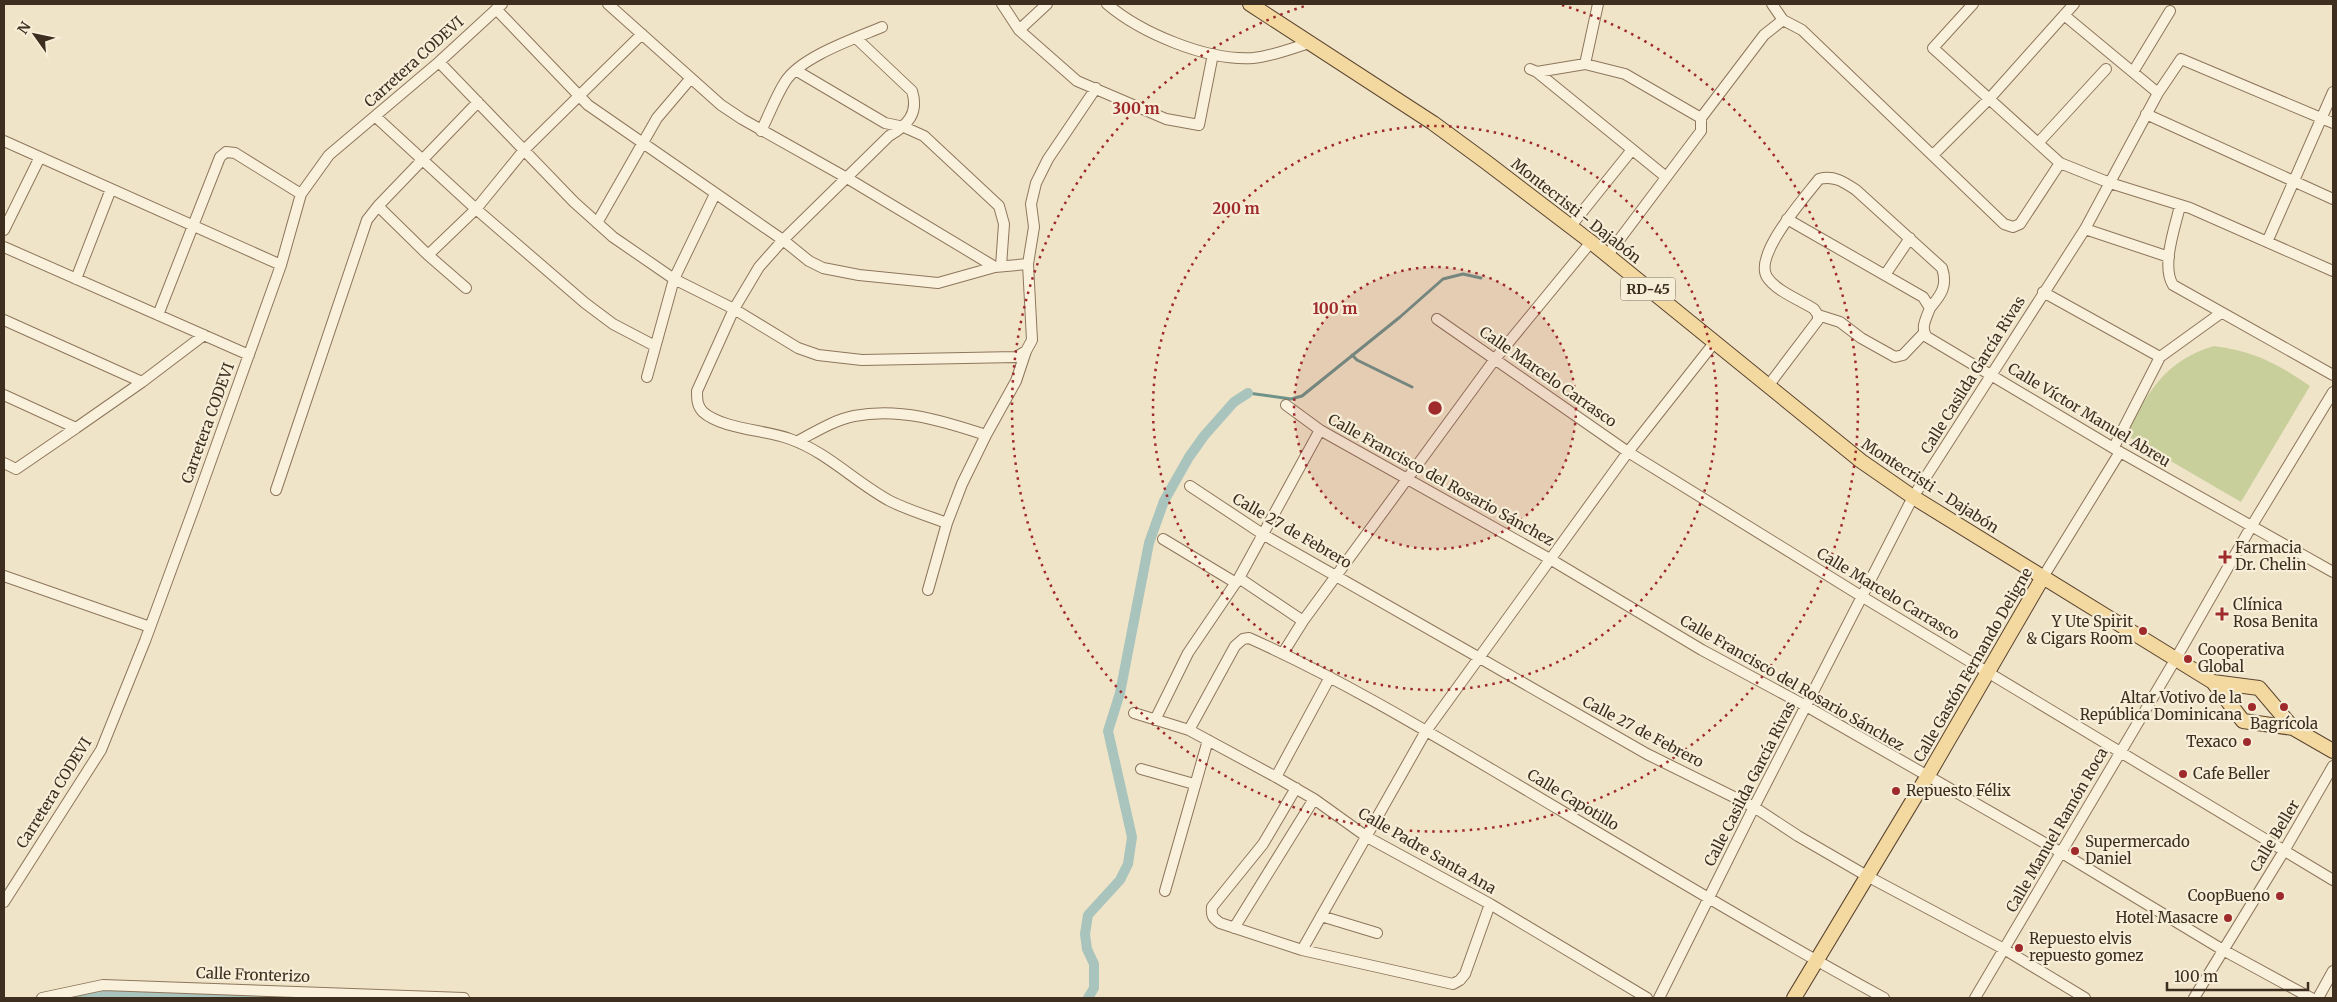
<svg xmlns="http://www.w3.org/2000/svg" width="2337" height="1002" font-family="Merriweather,serif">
	<rect width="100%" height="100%" fill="#f0e4c8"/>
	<!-- park -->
	<path fill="#c9cf9b" d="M2214,346C2256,352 2276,363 2310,386L2241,502L2126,435C2147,392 2166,360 2214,346Z"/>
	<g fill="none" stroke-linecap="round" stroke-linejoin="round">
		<!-- stream -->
		<path stroke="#6f938a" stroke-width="3" d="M1352,355L1357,360L1412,387
			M1248,393L1291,399L1302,396L1400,317L1443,279L1463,274L1481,278"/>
		<!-- canal -->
		<path stroke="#a9c4bc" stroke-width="10" d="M71,998L94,993L271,998
			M1088,998L1094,988V964L1087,949L1085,934L1088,915L1120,880L1128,864L1132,837L1108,731L1120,693L1149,543L1164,501L1189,457L1204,436L1234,402L1248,393"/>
		<!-- minor casing -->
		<g stroke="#8d765c" stroke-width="12">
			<path id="minor" d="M608,4L721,105L742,119L847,178L995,267L1028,264
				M1002,4L1019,30L1077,81L1166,119L1199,125L1213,54
				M1107,4C1141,33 1207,61 1253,58C1273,56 1290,49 1309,43
				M1772,4L1783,20L1802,30L2004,224L2013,227L2020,224L2060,163
				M1973,4L1933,48L2060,163L2110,183L2190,208L2333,271
				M496,9L588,105L783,240L809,261L823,268L859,275L938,283L995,267
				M2064,15L2158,93
				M1019,30L1047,4
				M856,38L912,91C919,113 908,125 889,136L783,240L759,267L734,309L697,391C697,399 697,406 703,412C722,429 766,430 790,439C827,452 855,482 890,501C908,510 928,516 947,523
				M439,62L574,202L613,237L674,279L734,309L798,348L818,355L862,360L1016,357L1026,351L1032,340L1028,264L1034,227L1031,204L1036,183L1048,159L1096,88
				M1585,64L1598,4
				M1530,69L1537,72L1666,177
				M797,71L885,123L904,127L924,136L999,206L1004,224L1001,266
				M1537,72L1585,64L1625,74L1701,118
				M2133,72L2170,11
				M2146,114L2333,199
				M376,117L476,209L585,303L613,324L655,346
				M761,131C769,115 776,96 785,82C800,57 856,38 882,27
				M4,141L281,265
				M2039,142L2106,69
				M1933,155L1990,98L2074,4
				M378,206L428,255L466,288
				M2180,206C2175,227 2161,266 2173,285L2333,375
				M1787,219L1923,297L1930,308C1926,319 1920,328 1927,337L2120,452L2333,572
				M597,223L657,118L691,78
				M1570,227L1631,151
				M2085,229L2169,257
				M4,230L40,157
				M2267,242L2333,92
				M4,247L249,355
				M428,255L476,209L524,150L642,34
				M1607,256L1701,131V118L1764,35L1783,20
				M1885,275L1910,238
				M76,279L111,189
				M2043,292L2160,357
				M158,315L220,157L226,152L235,153L301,194
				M1818,315L1840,322L1861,338L1895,357L1903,355L1924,333
				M1437,319L1628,452L1861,596L2333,880
				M4,320L142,382
				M647,377L674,279L715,194
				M1768,386L1818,320V315L1814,309C1800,300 1776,291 1767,277C1753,255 1806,196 1819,179C1834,175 1844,182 1856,190L1942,268C1948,286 1941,295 1930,308
				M4,395L76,428L142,382L204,335
				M1286,405L1320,430L1550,559L1702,650L1806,706L2062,853L2223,950L2311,998
				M798,441C815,432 834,420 854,416C900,407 943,421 986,435
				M2114,447L2160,357L2221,313
				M4,463L16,469L76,428
				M1190,486L1264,535L1478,657L1647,754L1754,807L1798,836L1867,876L2004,949L2085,998
				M276,490L367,220L378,206L478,102
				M1163,539L1236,583
				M4,576L150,627
				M2043,577L2120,452
				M1239,578L1303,621
				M928,590L947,523L962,484L986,435L1016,381L1026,351
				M1283,653L1303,621L1495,359L1591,242
				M1134,713L1189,730L1276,777L1314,799L1367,837L1490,904L1647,998
				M1155,720L1188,653L1239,578L1320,430
				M1189,730L1235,646L1243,639L1249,638C1343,680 1430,733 1518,785C1639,857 1760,930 1884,998
				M1141,769L1194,784
				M1276,777L1330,677
				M1296,788L1263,844L1212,907C1211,916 1213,918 1220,923L1302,950L1453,984L1460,980L1465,974L1490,904
				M1165,891L1208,740
				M4,902L101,750L145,641L195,505L281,265L301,194L329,155L439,62L502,4
				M1321,916L1377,933
				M1234,928L1314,799
				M1302,950L1426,731L1628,452L1714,343
				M42,998L103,985L464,998
				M1659,998L1754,807L1913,497L2085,229L2158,93L2181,59L2333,123
				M1975,998L2175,660L2251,527L2333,392
				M2194,998L2284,851L2333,766
				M2318,998L2333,971"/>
		</g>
		<!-- major casing -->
		<g stroke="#5b4430" stroke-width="16">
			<path id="major" d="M1250,4L1433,123L1486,162L1591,242L1861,461L1913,497L2213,682L2259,688L2293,728L2333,751
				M2213,682L2243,721L2293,728
				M1794,998L1927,777L2043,577"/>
		</g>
		<!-- minor -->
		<use href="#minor" stroke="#faf1dc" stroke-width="10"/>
		<!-- major -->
		<use href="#major" stroke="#f3d9a0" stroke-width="14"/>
	</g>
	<!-- distance rings -->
	<circle cx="1435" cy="408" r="141" fill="#9e2a2b" fill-opacity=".12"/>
	<g fill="none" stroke="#9e2a2b" stroke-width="2.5" stroke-dasharray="2.5 5">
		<circle cx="1435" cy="408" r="141"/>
		<circle cx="1435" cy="408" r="282"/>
		<path d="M1562 5A423 423 0 1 1 1308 5"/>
	</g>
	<!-- markers -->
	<g fill="#9e2a2b" stroke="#f7eed8" stroke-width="2">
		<path d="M2222.5 549.5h5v5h5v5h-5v5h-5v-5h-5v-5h5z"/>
		<path d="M2219.5 606.5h5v5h5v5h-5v5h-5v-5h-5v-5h5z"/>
		<circle cx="2143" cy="631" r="5"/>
		<circle cx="2188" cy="659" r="5"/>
		<circle cx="2252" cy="707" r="5"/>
		<circle cx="2284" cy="707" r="5"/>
		<circle cx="2247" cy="742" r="5"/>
		<circle cx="2183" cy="774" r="5"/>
		<circle cx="1896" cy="791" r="5"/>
		<circle cx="2075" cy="851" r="5"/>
		<circle cx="2280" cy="896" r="5"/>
		<circle cx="2228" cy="918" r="5"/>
		<circle cx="2019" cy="948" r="5"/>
	</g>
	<g text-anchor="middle" stroke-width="4.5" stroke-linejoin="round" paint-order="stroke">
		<!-- shield labels -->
		<rect fill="#f7eed8" stroke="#756857" stroke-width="1" x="1620.5" y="277.5" width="55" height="23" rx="4"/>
		<g font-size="14" font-weight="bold" fill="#3d2e20">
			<text x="1648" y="294">RD-45</text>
		</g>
		<!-- street labels -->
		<g font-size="15" fill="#3d2e20" stroke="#f7eed8">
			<text transform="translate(414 62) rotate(-42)" y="5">Carretera CODEVI</text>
			<text transform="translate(1576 211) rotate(38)" y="5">Montecristi - Dajabón</text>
			<text transform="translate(1973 375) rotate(-58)" y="5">Calle Casilda García Rivas</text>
			<text transform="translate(1548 377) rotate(35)" y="5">Calle Marcelo Carrasco</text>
			<text transform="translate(2089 415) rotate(31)" y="5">Calle Víctor Manuel Abreu</text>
			<text transform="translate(208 423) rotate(-70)" y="5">Carretera CODEVI</text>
			<text transform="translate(1441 480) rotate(29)" y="5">Calle Francisco del Rosario Sánchez</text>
			<text transform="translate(1930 486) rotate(33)" y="5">Montecristi - Dajabón</text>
			<text transform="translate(1292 531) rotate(30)" y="5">Calle 27 de Febrero</text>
			<text transform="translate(1888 594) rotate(31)" y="5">Calle Marcelo Carrasco</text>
			<text transform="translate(1973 665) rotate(-60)" y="5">Calle Gastón Fernando Deligne</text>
			<text transform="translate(1792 683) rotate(30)" y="5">Calle Francisco del Rosario Sánchez</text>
			<text transform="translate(1643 732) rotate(28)" y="5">Calle 27 de Febrero</text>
			<text transform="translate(1750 784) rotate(-63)" y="5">Calle Casilda García Rivas</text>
			<text transform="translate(54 793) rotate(-58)" y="5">Carretera CODEVI</text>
			<text transform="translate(1573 800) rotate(31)" y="5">Calle Capotillo</text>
			<text transform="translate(2057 830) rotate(-60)" y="5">Calle Manuel Ramón Roca</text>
			<text transform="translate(2275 836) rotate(-59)" y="5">Calle Beller</text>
			<text transform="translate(1427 851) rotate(30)" y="5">Calle Padre Santa Ana</text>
			<text transform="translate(253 975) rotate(2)" y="5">Calle Fronterizo</text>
		</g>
		<!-- poi labels -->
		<g font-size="15" fill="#3d2e20" stroke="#f7eed8" text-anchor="start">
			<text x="2235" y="553">Farmacia<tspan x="2235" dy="17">Dr. Chelin</tspan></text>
			<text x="2233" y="610">Clínica<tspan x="2233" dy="17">Rosa Benita</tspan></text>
			<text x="2133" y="627" text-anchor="end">Y Ute Spirit<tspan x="2133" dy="17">&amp; Cigars Room</tspan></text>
			<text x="2198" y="655">Cooperativa<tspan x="2198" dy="17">Global</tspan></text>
			<text x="2242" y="703" text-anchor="end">Altar Votivo de la<tspan x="2242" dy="17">República Dominicana</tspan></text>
			<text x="2284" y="729" text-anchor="middle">Bagrícola</text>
			<text x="2237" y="747" text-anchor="end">Texaco</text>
			<text x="2193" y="779">Cafe Beller</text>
			<text x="1906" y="796">Repuesto Félix</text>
			<text x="2085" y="847">Supermercado<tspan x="2085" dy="17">Daniel</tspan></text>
			<text x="2270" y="901" text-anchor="end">CoopBueno</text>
			<text x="2218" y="923" text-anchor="end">Hotel Masacre</text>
			<text x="2029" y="944">Repuesto elvis<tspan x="2029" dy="17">repuesto gomez</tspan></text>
		</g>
	</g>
	<circle cx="1435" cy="408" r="8" fill="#9e2a2b" stroke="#f7eed8" stroke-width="2.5"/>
	<g font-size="15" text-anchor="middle" font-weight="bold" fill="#9e2a2b" stroke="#f7eed8" stroke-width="4.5" stroke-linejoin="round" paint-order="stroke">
		<text x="1136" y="114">300 m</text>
		<text x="1236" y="214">200 m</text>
		<text x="1335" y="314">100 m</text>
	</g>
	<!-- border -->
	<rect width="2337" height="1002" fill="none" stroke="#3d2e20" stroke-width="10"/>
	<!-- north arrow -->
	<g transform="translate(35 35) rotate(303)" stroke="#f7eed8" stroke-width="4" paint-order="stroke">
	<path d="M0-4L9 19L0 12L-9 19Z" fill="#3d2e20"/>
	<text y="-8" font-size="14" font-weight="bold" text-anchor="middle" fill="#3d2e20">N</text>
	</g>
	<!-- scale -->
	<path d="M2167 982v8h141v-8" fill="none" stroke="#3d2e20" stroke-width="2.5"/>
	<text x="2174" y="982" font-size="15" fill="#3d2e20" stroke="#f7eed8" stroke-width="4" paint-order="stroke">100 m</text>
</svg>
